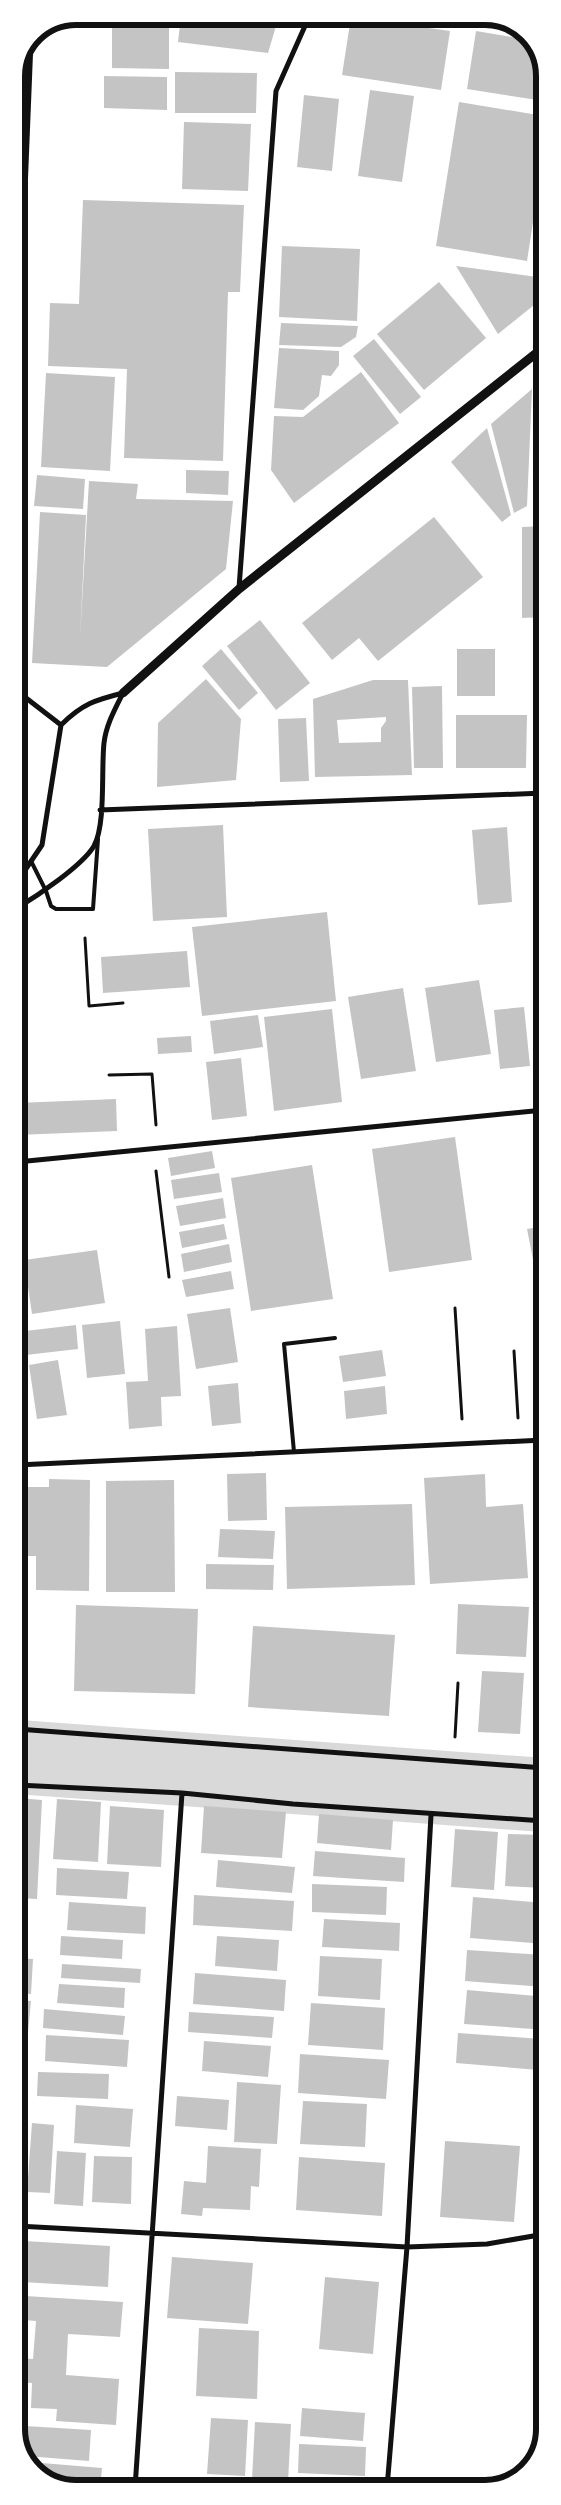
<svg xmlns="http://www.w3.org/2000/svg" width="561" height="2505" font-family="'Work Sans',sans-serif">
	<rect width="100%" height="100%" fill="#fff"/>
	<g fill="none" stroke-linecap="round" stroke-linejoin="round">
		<!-- river -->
		<path stroke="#d9d9d9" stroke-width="74" d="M17,1757L544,1795"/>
	</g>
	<!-- building -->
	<path fill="#c4c4c4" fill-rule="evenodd" d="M76,16H89V28L51,27Z
		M112,16H169V69L112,68Z
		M181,16H279L268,53L178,42Z
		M351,17L450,31L441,90L342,75Z
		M447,17H492L517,29L447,19Z
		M476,31L530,40L544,65V101L467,89Z
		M175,72L257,73L256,113H175Z
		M104,76L167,77V110L104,108Z
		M370,90L414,96L402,182L358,176Z
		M304,95L339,99L332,171L297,167Z
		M459,102L544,116V151L527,261L436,246Z
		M184,122L251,124L248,191L182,189Z
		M83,200L244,205L240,292H228L223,461L124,458L127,369L48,366L50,303L79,304Z
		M282,246L360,249L357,321L279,317Z
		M456,266L544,278V297L498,334Z
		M439,282L486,338L424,390L377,334Z
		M281,323L358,326L356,337L341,347L279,345Z
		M374,339L421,397L400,414L353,356Z
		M279,348L339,351V365L331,376L322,375L319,396L303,410L274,408Z
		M361,372L399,423L294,503L271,470L274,416L303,417Z
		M46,373L115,377L110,471L41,467Z
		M532,389L527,506L514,513L491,424Z
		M487,428L511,515L502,522L451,462Z
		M186,470L229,471L228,495L186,493Z
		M37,475L85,479L83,509L34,506Z
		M89,481L138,484L136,499L233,501L226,569L107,667L32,663L40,512L86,515L80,638Z
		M434,517L483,577L378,661L359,638L332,660L302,623Z
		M544,526V617L522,618V527Z
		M260,620L310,683L276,710L227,646Z
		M221,649L258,693L239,710L202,666Z
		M457,649H495V696H457Z
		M206,679L241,719L236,780L157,787L158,723Z
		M373,680H408L412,775L315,777L313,699ZM386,717V721L381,728V742L339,743L337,720Z
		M442,686L443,768H414L412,687Z
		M456,715H527L526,768H456Z
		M306,718L309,781L280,782L278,719Z
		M223,825L227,917L153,921L148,829Z
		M507,827L512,902L478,905L472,830Z
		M327,912L336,1001L202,1016L192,927Z
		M187,951L190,987L103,993L101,957Z
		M479,980L491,1054L436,1062L425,988Z
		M403,988L416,1071L361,1079L348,997Z
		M524,1007L530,1066L500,1069L494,1010Z
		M332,1009L342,1102L274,1111L264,1017Z
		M258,1015L263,1047L214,1054L210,1021Z
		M191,1036L192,1052L158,1054L157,1038Z
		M241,1058L247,1116L212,1120L206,1062Z
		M116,1099L117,1131L17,1135V1103Z
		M455,1137L472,1260L389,1272L372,1149Z
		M212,1151L215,1168L171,1176L168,1158Z
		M312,1165L333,1299L251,1311L231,1178Z
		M219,1173L222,1192L174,1199L171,1180Z
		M223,1198L226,1218L180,1226L176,1206Z
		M224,1224L227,1239L182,1248L179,1232Z
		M544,1226V1279L537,1280L527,1229Z
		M229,1244L232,1262L184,1272L181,1254Z
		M97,1250L105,1303L32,1314L24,1260Z
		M231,1271L234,1289L186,1297L182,1280Z
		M544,1284V1312H543L538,1285Z
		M230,1308L238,1362L196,1369L187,1314Z
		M120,1321L125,1374L87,1378L82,1325Z
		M76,1325L78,1349L17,1356V1332Z
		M177,1326L181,1396L161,1397L162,1426L129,1429L126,1382L148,1381L145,1329Z
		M382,1350L386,1376L343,1382L339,1356Z
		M58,1360L67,1415L37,1419L29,1365Z
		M238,1383L241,1423L212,1426L208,1386Z
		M385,1386L387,1414L346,1419L344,1391Z
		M266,1473L267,1520L228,1521L227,1474Z
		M485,1474L486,1507L523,1504L528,1578L430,1584L424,1478Z
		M543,1478H544V1520L539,1519Z
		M49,1479L90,1480L89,1591L36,1590V1556H17V1487H49Z
		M174,1480L175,1592H106V1481Z
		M412,1504L415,1585L287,1589L285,1507Z
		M220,1529L275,1531L273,1559L218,1557Z
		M17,1563H20L19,1587H17Z
		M206,1564L274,1565L273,1590L206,1589Z
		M458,1604L529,1607L526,1657L456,1654Z
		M76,1605L198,1609L195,1694L74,1691Z
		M253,1626L395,1635L389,1716L248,1707Z
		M482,1671L524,1673L520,1734L478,1732Z
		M17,1798L42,1800L37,1899L17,1898Z
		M57,1799L101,1802L98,1862L53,1859Z
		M110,1806L164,1810L161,1867L107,1864Z
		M204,1806L286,1812L282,1858L201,1853Z
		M319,1814L393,1820L391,1850L317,1843Z
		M455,1829L498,1832L494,1890L451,1887Z
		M508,1834L544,1835V1888L505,1886Z
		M315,1851L405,1858L404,1882L313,1876Z
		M218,1860L295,1867L292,1893L216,1887Z
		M57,1868L129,1872L127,1899L56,1895Z
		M312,1884L387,1887L386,1915L312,1912Z
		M194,1895L294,1901L292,1931L193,1925Z
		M473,1897L545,1903V1944L470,1938Z
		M69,1902L146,1907L145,1934L67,1930Z
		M324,1919L400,1923L399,1951L322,1947Z
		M61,1936L123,1940L122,1959L60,1955Z
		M217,1936L279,1940L277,1971L215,1966Z
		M467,1950L545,1955V1987L465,1981Z
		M320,1956L382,1959L380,2000L318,1996Z
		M17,1958L33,1959L31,1994L17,1993Z
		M62,1964L141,1969L140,1983L61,1978Z
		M195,1973L286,1980L284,2011L193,2004Z
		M59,1984L125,1988L124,2008L57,2003Z
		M467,1990L536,1996L533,2029L464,2024Z
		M17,2000L31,2001L28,2032L17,2031Z
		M311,2003L385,2008L383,2050L308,2045Z
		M44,2009L125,2016L123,2035L43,2028Z
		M189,2012L274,2017L272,2038L188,2032Z
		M458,2033L541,2039L539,2070L456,2063Z
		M46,2035L129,2040L127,2067L45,2061Z
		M17,2037L26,2038L24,2067H17Z
		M204,2041L271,2046L268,2077L202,2071Z
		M300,2054L389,2060L386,2099L298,2093Z
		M17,2072H23L21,2107H17Z
		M38,2072L109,2074L108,2099L37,2096Z
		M237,2082L281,2085L277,2144L234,2142Z
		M177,2096L229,2100L227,2130L175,2126Z
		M303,2101L367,2104L365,2147L300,2144Z
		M76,2105L133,2109L130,2147L74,2143Z
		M17,2114L26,2115L24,2142L17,2141Z
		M32,2123L54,2125L50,2193L27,2192Z
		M445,2141L520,2146L514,2222L440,2217Z
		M208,2146L261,2149L259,2187L251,2186L250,2210L203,2208L202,2216L181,2214L184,2181L206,2183Z
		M17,2148H25L21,2197H17Z
		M57,2151L86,2153L83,2206L54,2204Z
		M94,2156L132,2157L131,2204L92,2202Z
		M299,2157L385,2163L382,2216L296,2210Z
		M543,2174H545V2203L541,2202Z
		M24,2241L110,2246L108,2287L22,2282Z
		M172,2257L253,2263L248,2324L167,2318Z
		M325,2277L379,2282L373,2354L319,2349Z
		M25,2296L123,2302L120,2337L68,2334L66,2375L119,2379L116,2425L56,2421L57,2409L31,2408L32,2383L17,2382L18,2358L33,2359L36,2321L24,2320Z
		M199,2328L259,2331L257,2399L196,2396Z
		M302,2408L365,2413L363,2441L300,2436Z
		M211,2418L248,2420L245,2476L207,2474Z
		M255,2422L291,2424L288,2482L252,2480Z
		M25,2426L91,2430L89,2461L26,2456L23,2451Z
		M299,2444L366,2447L365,2476L298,2473Z
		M30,2462L102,2468L100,2488H69L36,2474Z
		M298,2479L367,2482V2488H297Z"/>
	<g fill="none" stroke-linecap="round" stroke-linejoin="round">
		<!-- path -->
		<path stroke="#111" stroke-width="3" d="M85,938L89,1006L123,1003
			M109,1075L152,1074L156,1125
			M156,1171L169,1277
			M455,1308L462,1419
			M514,1351L518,1418
			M455,1737L458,1683"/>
		<!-- service -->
		<path stroke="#111" stroke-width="4" d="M31,861L46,891L51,906L56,909H93L98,839
			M294,1452L284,1344L335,1338"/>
		<!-- minor -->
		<path stroke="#111" stroke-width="5" d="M16,416L31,41
			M239,588L276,91L309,17
			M17,691L61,725
			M100,810L544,793
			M17,882L42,845L61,725C82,704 95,700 123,693
			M17,908C37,896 82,866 94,846C106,824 101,770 104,743C106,725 115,709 123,693
			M17,1162L544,1110
			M17,1465L544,1440
			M17,1729L544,1768
			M17,1785L182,1793L293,1804L544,1821
			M17,2226L407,2247L487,2244L545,2234
			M135,2488L182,1793
			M387,2488L407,2247L431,1815"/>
		<!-- tertiary -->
		<path stroke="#111" stroke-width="9" d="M123,693L239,589L544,347"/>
	</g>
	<!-- crop -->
	<path d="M0 0H561V2505H0ZM76 25H485A51 51 0 0 1 536 76V2429A51 51 0 0 1 485 2480H76A51 51 0 0 1 25 2429V76A51 51 0 0 1 76 25Z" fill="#fff" fill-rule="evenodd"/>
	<path fill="none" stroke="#111" stroke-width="6" d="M76 25H485A51 51 0 0 1 536 76V2429A51 51 0 0 1 485 2480H76A51 51 0 0 1 25 2429V76A51 51 0 0 1 76 25Z"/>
</svg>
